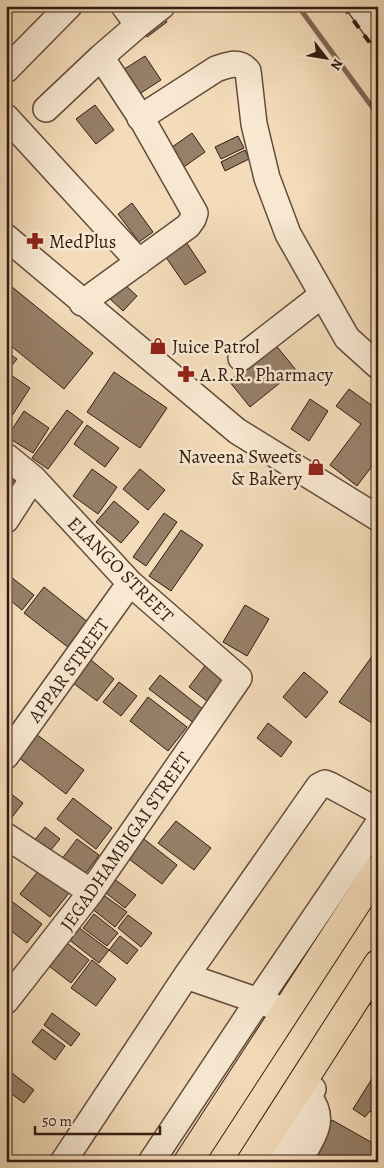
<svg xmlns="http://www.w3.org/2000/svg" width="384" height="1168" font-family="Alegreya,serif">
	<rect width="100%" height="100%" fill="#f4dcba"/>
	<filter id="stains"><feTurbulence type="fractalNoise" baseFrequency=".004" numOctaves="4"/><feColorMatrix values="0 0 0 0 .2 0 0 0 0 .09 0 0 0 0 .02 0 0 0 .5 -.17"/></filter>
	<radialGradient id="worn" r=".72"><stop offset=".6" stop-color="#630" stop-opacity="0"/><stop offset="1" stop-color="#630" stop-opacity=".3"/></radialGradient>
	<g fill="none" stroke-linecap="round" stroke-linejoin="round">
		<!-- stream -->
		<path stroke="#7f6855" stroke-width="5" d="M298,6L378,115"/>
	</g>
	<!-- building -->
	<path fill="#978069" stroke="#321c12" d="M159,11L167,22L147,37L138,26Z
		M145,56L161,80L133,98L118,73Z
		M95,105L114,130L96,144L76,119Z
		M192,133L205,152L181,169L168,150Z
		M238,136L244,148L221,159L215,147Z
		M245,150L249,159L225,171L221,162Z
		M132,203L153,232L139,242L118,214Z
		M184,239L206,272L185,285L163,253Z
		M6,282L93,353L64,389L6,342Z
		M122,282L137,296L123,311L108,297Z
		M274,343L296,370L250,407L229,381Z
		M6,351L17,359L6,373Z
		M114,372L167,408L140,448L87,412Z
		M8,373L30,388L6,425V376Z
		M349,389L378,410V458L357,486L330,465L361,424L336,406Z
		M310,399L328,411L309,441L291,429Z
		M67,410L83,422L48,469L32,458Z
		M24,411L49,428L33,453L7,437Z
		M87,425L119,448L105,467L74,444Z
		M6,463L20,474L6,491Z
		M92,469L117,487L98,514L73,496Z
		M140,469L165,490L148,510L123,489Z
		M114,501L139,522L121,543L96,522Z
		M164,513L177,522L146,566L133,557Z
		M181,530L203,545L171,591L149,576Z
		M6,573L34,595L22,610L6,597Z
		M44,587L89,623L69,648L24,613Z
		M245,605L269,619L247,656L223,642Z
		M378,648V727L339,702Z
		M91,660L114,679L97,701L73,683Z
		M207,663L230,681L212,705L189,687Z
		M304,672L328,692L306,718L283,697Z
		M160,675L209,714L199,727L149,689Z
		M119,682L137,696L121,716L103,702Z
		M148,697L187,727L168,751L130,721Z
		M268,723L292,742L281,757L257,738Z
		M36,734L84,770L66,794L18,757Z
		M6,790L23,803L6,825Z
		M73,798L112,828L96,849L57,819Z
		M176,821L211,848L194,870L158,843Z
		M45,827L60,839L45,857L30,846Z
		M77,839L99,855L80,881L58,864Z
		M144,839L177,865L162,884L129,859Z
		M39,870L69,893L50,917L20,894Z
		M110,876L136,895L125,908L101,889Z
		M102,894L127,912L115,927L91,908Z
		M6,897L42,924L27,943L6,927Z
		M94,914L118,933L107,946L83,928Z
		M128,915L152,933L141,947L118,928Z
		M78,927L109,950L99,963L68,939Z
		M120,936L138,950L127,964L109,950Z
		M67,943L89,960L71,983L49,966Z
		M92,960L116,979L96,1006L71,988Z
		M6,969L16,976L6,988Z
		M378,992V1009L370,1004Z
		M52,1013L80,1034L71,1046L44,1025Z
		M42,1029L65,1046L55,1060L32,1042Z
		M12,1073L34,1090L24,1103L6,1090V1081Z
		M375,1074L378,1075V1116L370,1111L365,1117L353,1109Z
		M332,1120L378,1146V1162H308Z"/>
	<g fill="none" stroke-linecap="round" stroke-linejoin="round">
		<!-- minor casing -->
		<g stroke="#624c3c" stroke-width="28">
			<path id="minor" d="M360,6L378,31
				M138,25L162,6
				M6,70L69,6
				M46,109L101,57
				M6,117L139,262
				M140,118L216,69C228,65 239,60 248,71L254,124L267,178L288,234L347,338L378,366
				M6,237L237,431L378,518
				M82,303L188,226L193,219L195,213L143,121L101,57L138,25L124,6
				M241,358L322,295
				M6,456L33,478L130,583L239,678L91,892L6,1001
				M6,520L33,478
				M6,756L130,583
				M6,836L91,892
				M186,976L273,1006
				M63,1162L186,976L319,786L325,783L330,785L378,811
				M151,1162L258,1001L378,824
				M269,1162L313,1089
				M298,1162C311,1140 328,1121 309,1097"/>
		</g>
		<!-- major casing -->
		<g stroke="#321c12" stroke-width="30">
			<path id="major" d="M188,1162L378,870
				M251,1162L378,964"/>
		</g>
		<!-- minor -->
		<use href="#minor" stroke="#f8e8d2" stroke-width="25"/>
		<!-- major -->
		<use href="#major" stroke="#f4dcba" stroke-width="28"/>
		<!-- rail -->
		<path stroke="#321c12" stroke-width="4" stroke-dasharray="9 9" stroke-linecap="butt" d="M343,6L378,54"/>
	</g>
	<!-- icons -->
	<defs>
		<g id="pharmacy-bare" transform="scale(1.35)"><path d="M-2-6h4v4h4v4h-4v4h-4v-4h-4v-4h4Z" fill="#8f2418" stroke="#f8e8d2" stroke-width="2.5" paint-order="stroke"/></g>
		<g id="shop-bare" transform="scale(1.35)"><path d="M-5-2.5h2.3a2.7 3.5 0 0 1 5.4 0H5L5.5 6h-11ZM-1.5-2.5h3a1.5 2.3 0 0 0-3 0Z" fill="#8f2418" stroke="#f8e8d2" stroke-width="2.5" paint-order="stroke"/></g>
	</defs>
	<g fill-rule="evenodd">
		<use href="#pharmacy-bare" x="35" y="241"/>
		<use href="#shop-bare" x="158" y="346"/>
		<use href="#pharmacy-bare" x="186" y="374"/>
		<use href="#shop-bare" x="316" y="467"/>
	</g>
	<g text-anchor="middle" stroke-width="5" stroke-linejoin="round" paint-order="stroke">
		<!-- poi labels -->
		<g font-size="19" fill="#321c12" stroke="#f8e8d2" text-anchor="start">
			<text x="49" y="248">MedPlus</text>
			<text x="172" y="353">Juice Patrol</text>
			<text x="200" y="381">A.R.R. Pharmacy</text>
			<text x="302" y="463" text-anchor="end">Naveena Sweets<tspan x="302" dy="22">&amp; Bakery</tspan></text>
		</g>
		<!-- street labels -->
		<g font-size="19" fill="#321c12" stroke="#f8e8d2">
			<text transform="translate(121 569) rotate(45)" y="7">ELANGO STREET</text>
			<text transform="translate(68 670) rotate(-54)" y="7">APPAR STREET</text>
			<text transform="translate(125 841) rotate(-55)" y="7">JEGADHAMBIGAI STREET</text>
		</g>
	</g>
	<!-- margin -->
	<rect width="384" height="1168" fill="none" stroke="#f4dcba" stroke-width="25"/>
	<rect x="8" y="8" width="369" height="1153" fill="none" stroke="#321c12" stroke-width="2.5"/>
	<rect x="12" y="12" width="359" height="1143" fill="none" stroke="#321c12"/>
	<!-- north arrow -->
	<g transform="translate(326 58) rotate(121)" stroke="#f8e8d2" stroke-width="4" paint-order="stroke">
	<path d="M0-4L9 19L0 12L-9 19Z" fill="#321c12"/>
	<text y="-8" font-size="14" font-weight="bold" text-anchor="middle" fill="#321c12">N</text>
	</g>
	<!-- scale -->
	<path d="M35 1126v8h125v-8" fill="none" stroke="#321c12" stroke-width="2.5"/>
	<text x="42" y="1126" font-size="15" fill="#321c12" stroke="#f8e8d2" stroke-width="4" paint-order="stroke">50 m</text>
	<rect width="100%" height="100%" filter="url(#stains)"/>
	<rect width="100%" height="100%" fill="url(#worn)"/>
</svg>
